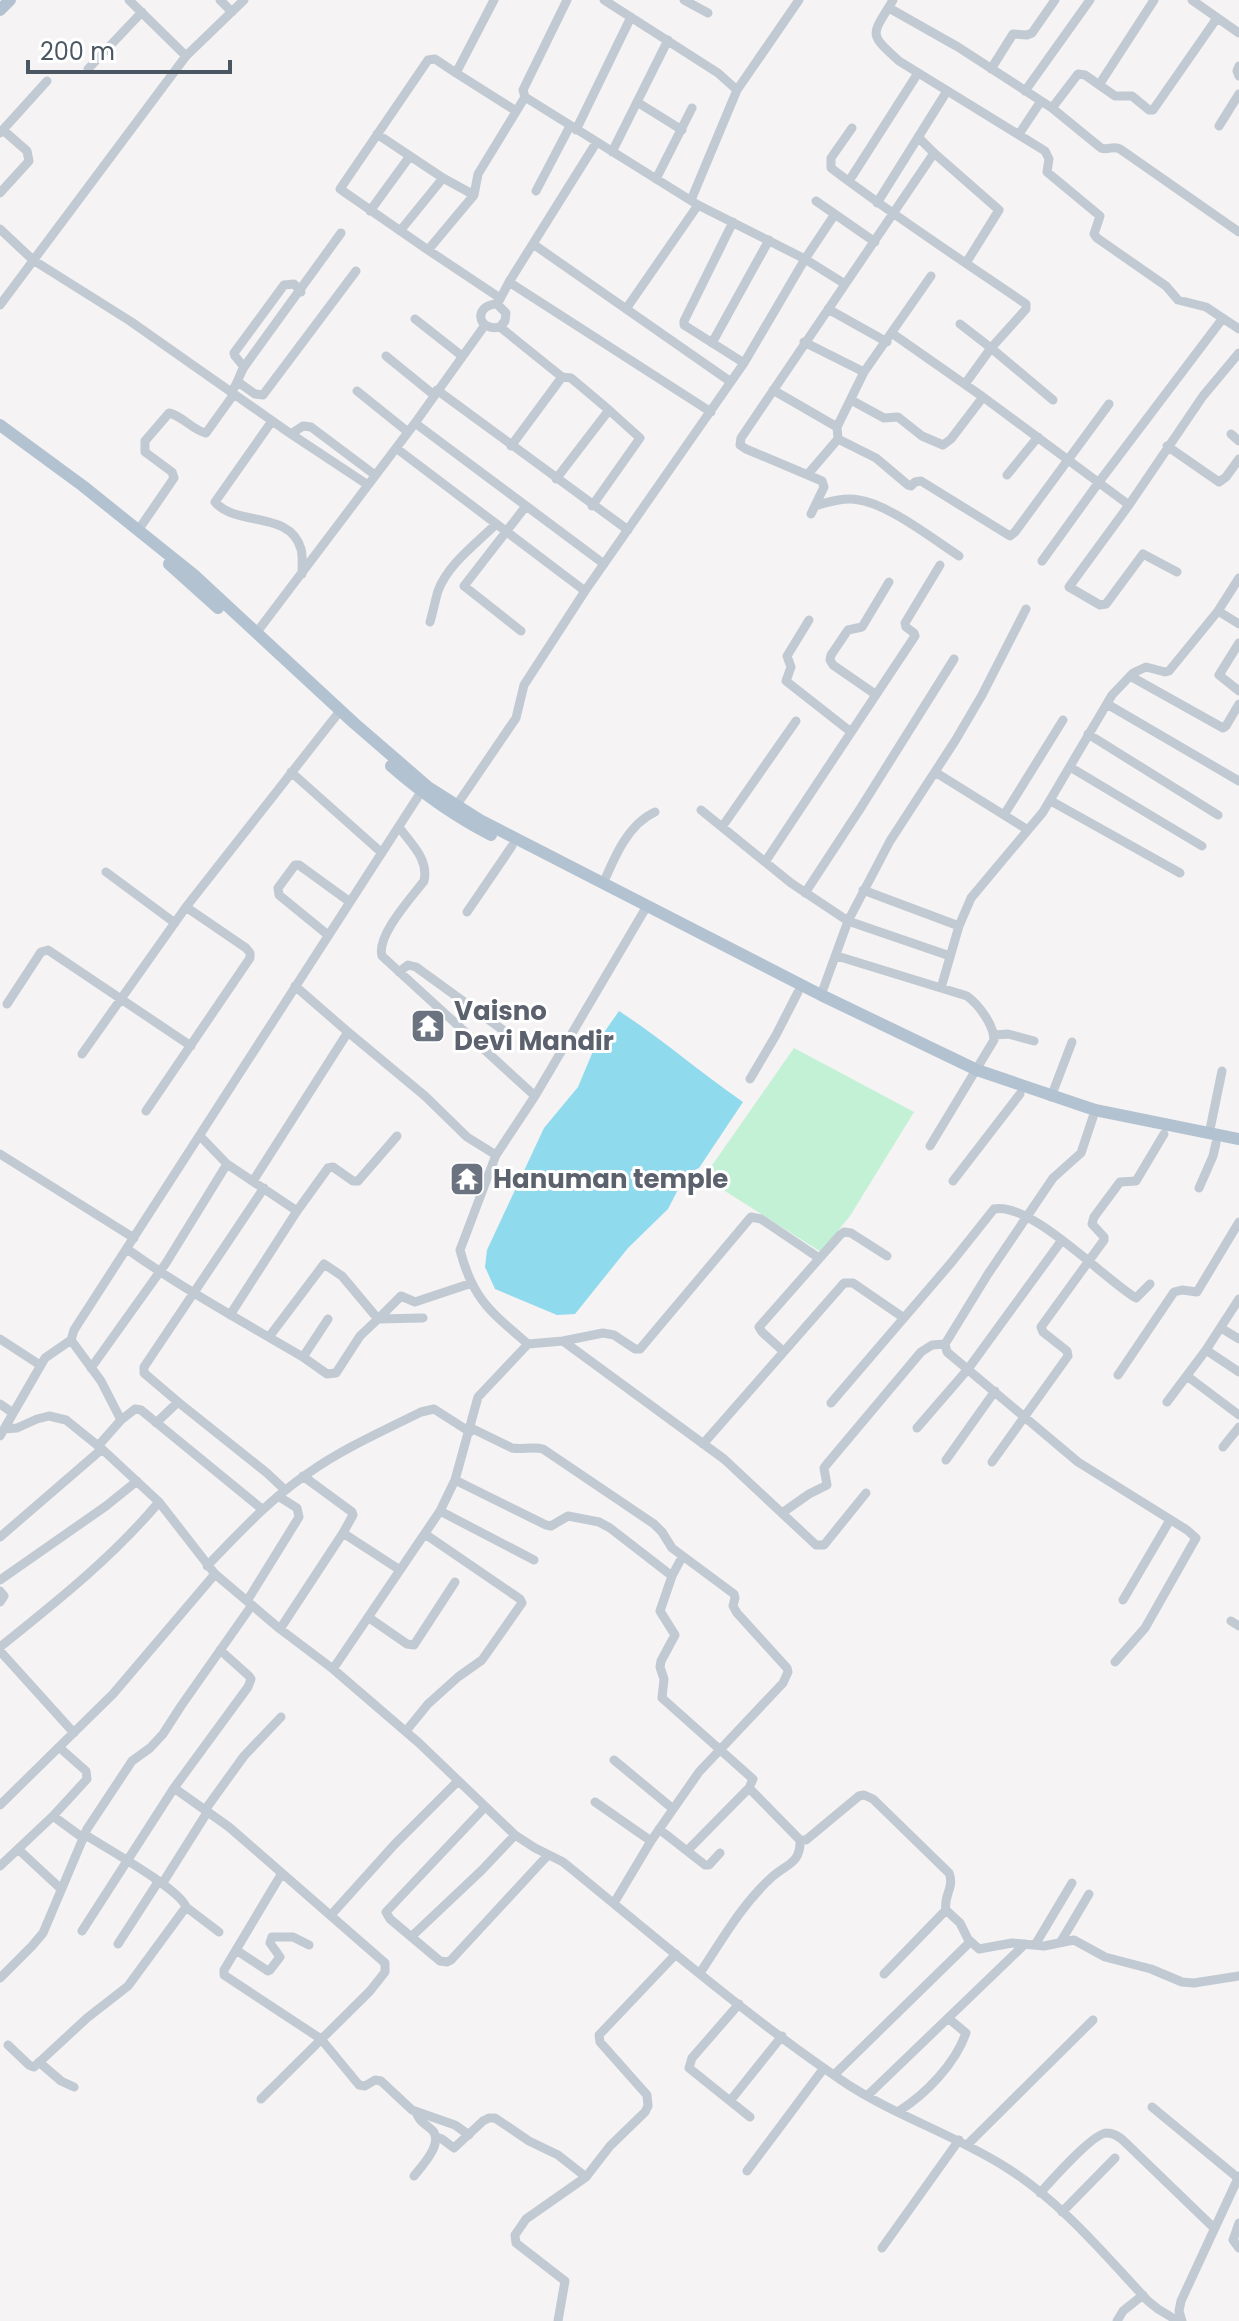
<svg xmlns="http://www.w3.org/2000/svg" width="1239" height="2321" font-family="Poppins,sans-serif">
	<rect width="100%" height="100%" fill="#f5f3f3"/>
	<!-- green -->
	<path fill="#c3f1d5" d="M794,1048L914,1112L850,1216L821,1252L714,1184L706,1174Z"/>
	<!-- water -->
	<path fill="#90daee" d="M619,1011C662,1039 701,1073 743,1102L699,1168L686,1174L668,1209L628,1248L575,1314L557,1315L495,1289L485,1267L487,1250L544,1128L578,1087L596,1044Z"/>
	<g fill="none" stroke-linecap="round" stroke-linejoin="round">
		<!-- minor -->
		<path stroke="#c1cad2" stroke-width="9" d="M220,0L232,12
			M494,0L456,73L435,59L428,60L340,189L428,250L500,298
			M604,0L718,73L737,90
			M684,0L708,13
			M893,0C872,36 867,32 899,61L1045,151L1049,159L1047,172L1100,216L1094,234L1097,238L1166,286L1178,300L1206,307L1239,329
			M1192,0L1239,33
			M889,8L958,47L1052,108L1078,74L1085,75L1115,96H1132L1149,110H1153L1217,18
			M186,56L244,0
			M1239,66L1237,71L1239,76
			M88,69L142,12
			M991,69L1013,34L1027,35L1032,33L1055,0
			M456,73L516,111
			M1099,85L1154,0
			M1025,91L1090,0
			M525,97L698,205L805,259L845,284
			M637,102L682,130
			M1052,108L1101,148C1108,151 1113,145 1120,149L1239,232
			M1219,126L1239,94
			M852,128L831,158V168C894,216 960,259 1026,304V309L991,348L1053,400
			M576,130L631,17
			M0,133L47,81
			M377,134L443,178L474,195
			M1019,134L1041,101
			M918,137L934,153L999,210L966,263
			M612,152L668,40
			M656,179L692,108
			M849,181L918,73
			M536,191L570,126
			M0,193L29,161L27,151L3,130
			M691,200L737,90L799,0
			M816,201L875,242
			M877,203L947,91
			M370,211L410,156
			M733,222L684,321V325L744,363
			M0,229L33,260L130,321L288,432L291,434L303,426L311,427L375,475
			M400,231L443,178
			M533,244L731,382
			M428,250L474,195L478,174L525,97L523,90L567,0
			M509,282L711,412
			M499,301L509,282L596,143
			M497,304C473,305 477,332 500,327L562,377L511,446
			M497,304L506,313L505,321L500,327
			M0,305L186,56L129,0
			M626,309L698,205
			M828,309L887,342
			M415,319L462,356
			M960,324L991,348L965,384
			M893,334L983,397L1129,505
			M804,342L864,372
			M712,343L769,240
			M386,356L434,395
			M244,367L235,356L234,353L284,285L294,284L301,292
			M562,377L571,378L609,410
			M238,382L255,394L263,395L356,271
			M437,390L628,530
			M773,390L837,427
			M357,391L408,432
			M231,392C238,384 239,375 244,367L341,233
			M851,400L884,418L898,417L922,436L943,445L951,439L983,397
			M272,421L215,502C236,527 290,510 301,549C303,556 302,566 302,574
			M415,423L604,564
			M291,434L368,485
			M1231,434L1239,441
			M838,439L876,458L908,485L911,486L915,482L921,481L1010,536L1015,532L1109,404
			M1167,446L1219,482L1226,477L1239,459
			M396,448L585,591
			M808,474L838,439L837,427L864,372L931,276
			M1007,475L1038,437
			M556,479L609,410L640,438L592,506
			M815,506C829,502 844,497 859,500C888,504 933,539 959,556
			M811,514L824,487L822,481L746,449L740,445L741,438L934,153
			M139,529L174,478L172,472L145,452V441L169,413C183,416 192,430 206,433L234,394
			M1042,561L1099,482L1223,318
			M1177,572L1143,554L1106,604L1100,605L1069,587L1129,505L1203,396L1239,353
			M1218,611L1239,624
			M809,620L787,656L791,667L786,681L851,732
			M430,622C433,612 435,601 438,591C448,564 476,544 496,524
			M521,631L464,586L526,506
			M257,632L415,423L485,325
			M1239,643L1219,675L1239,691
			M1130,676L1223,728L1226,726L1239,704
			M875,694L833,665L830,660L831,655L848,630L862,627L889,582
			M1107,704L1239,781
			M1088,734L1218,815
			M1070,767L1202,846
			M291,772L382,853
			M935,772L1028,830
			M1051,801L1180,873
			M454,809L516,718L524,685L585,591L744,363L805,259L835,214
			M701,810L791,883L848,921L821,995
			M1004,815L1063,720
			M399,827C411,844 429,859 424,881C411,898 376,936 382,956L535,1096
			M722,827L796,721
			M765,862L915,636L914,633L906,627L905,623L940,565
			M106,872L175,923
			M603,884C614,858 628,824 655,812
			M863,890L959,926
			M805,893L860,809L954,659
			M467,912L512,846
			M328,935L279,895L278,888L295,865H299L350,902
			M837,956L967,996C979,1005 994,1025 994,1040L930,1146
			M950,956L848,921L890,841L955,741L982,695L1026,609
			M399,972L408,965L416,967L507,1033
			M295,986L348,1032L425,1096L467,1137L496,1155L535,1096L647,906
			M941,988L959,926L971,898L1043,812L1112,695L1133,673L1146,667L1165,672L1169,671L1218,611L1239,578
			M7,1004L41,952L48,950L191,1046
			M995,1035L1008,1034L1034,1041
			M82,1054L186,907
			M750,1079L776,1035L798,992
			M1051,1097L1072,1042
			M146,1111L250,958V953L246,948L186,907L336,716
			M1093,1117L1081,1153L1053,1178L988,1274L945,1344L947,1352L1078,1462L1187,1530L1196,1538L1145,1628L1115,1662
			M1209,1134L1222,1071
			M200,1136L227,1164L297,1211L328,1168L333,1167L353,1181H358L397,1136
			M0,1154L134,1238
			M496,1155L460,1250C473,1300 491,1312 528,1344
			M253,1181L348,1032
			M953,1181L1020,1094
			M1199,1188L1213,1156L1216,1143
			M127,1249C183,1289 243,1322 303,1357L328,1319
			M230,1315L297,1211
			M378,1319L401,1296L415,1302L472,1283
			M378,1319L423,1318
			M1221,1328L1239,1339
			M269,1337L324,1264L342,1276L378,1319L360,1336L336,1373L327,1374L303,1357
			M0,1339L40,1365
			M71,1340L101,1381L121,1420L98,1446
			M563,1341L724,1459L816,1545H824L866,1493
			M1206,1350L1239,1372
			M783,1351L762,1332L759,1327L840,1235L844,1232L851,1233L887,1256
			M91,1368L166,1263L227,1164
			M1118,1375L1174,1292L1182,1290L1197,1292L1239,1222
			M1187,1376L1239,1415
			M178,1402L144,1373V1367L264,1188
			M1167,1402L1206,1350L1239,1299
			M831,1403L951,1263L994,1209C1030,1201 1104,1279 1136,1298L1150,1284
			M0,1404L13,1413
			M121,1420L135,1409L141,1410L262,1509
			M156,1423L178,1402L267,1473L285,1490
			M471,1428L512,1448C523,1450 532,1446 543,1449L654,1524L662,1532L672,1548L734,1594L735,1598L733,1606L737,1613L787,1668L788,1672L783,1683L699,1772L651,1841L614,1903
			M917,1428L968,1369L1062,1240
			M4,1429L17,1428L37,1419L49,1416L66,1420L102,1449L159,1502L215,1574L280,1629L333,1669L419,1743L515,1835L535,1848L563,1862C654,1936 744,2014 841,2080C892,2115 954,2134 1007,2168C1061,2202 1104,2254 1148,2301L1158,2309L1178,2321
			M0,1436L45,1358L71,1340L74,1330L421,792
			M703,1444L844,1283H853L904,1318
			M1223,1447L1239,1427
			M946,1460L995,1391
			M992,1462L1068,1356L1067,1351L1043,1332L1041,1327L1104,1240V1237L1092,1224L1094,1217L1120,1182L1136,1181L1164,1134
			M303,1476L352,1512L353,1515L343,1533
			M455,1480L546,1525L551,1526L568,1516L599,1522L610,1528L672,1576
			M440,1511L534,1560
			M782,1513L809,1494L827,1485L824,1468L827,1464L921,1352L932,1345L945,1344
			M0,1537L102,1449
			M682,1557L672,1576L660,1611L675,1635L661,1661L660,1667L664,1679L662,1698L753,1779L749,1788L688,1850
			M207,1566C239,1533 269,1500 307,1474C342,1449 383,1431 421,1412L434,1409L470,1432
			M0,1580L106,1506L137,1481
			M0,1591L4,1596L0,1602
			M1123,1600L1170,1520
			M247,1601L299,1517L297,1508L278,1496
			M368,1617L407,1644L414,1645L455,1582
			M1231,1621L1239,1626
			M280,1629L343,1533L400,1570
			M0,1647C56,1602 113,1557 159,1502
			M0,1651L74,1733
			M333,1669L440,1511L455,1480L478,1397L528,1344L563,1341L603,1333L614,1335L635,1349H640L751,1217L761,1219L819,1258
			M406,1731L428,1704L458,1677L482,1660L522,1603L520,1599L425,1534
			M614,1760L672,1808
			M174,1788L229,1827L385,1963V1972L370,1991L261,2099
			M749,1788L800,1840
			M595,1802L651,1841
			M0,1805L113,1694L215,1574
			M485,1807L386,1912L390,1919L440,1961L447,1962L451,1960L548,1855
			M205,1810L244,1756L281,1717
			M53,1816L83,1838
			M659,1829L705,1865H709L720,1853
			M800,1840H806L859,1796L864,1795L873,1799L949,1873C955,1887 943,1896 946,1910L960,1923L968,1939L979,1949L1012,1943L1044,1946L1074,1940L1105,1957L1151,1969L1182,1982L1194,1983L1239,1976
			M18,1849L61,1889
			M0,1866L53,1816L87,1779L86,1771L60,1748
			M282,1873L224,1970V1975L321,2039L359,2085L365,2086L375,2080L381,2081L412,2110L455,2125L469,2135
			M162,1884L208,1811
			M186,1907L219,1932
			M331,1915L394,1845L458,1781
			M82,1931L174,1788L248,1687L251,1679L249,1676L220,1650
			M411,1937L482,1870L515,1835
			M1060,1943L1089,1894
			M118,1944L158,1882
			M1035,1945L1072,1883
			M236,1950L268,1971L270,1970L280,1957L270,1943L272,1937H293L309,1945
			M700,1973C722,1940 742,1904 772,1877C786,1864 801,1864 800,1840
			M884,1974L946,1910
			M0,1978L32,1946L43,1933L87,1829L132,1761L150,1748L163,1734L181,1706L252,1605
			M739,2004L692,2058L689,2068L750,2117
			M8,2045L29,2065L34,2067L87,2018L128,1986L186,1907C180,1889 104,1847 84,1834
			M39,2062L61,2081L74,2087
			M834,2075L970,1942
			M867,2096L1025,1944
			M730,2101L782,2036
			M1152,2107L1238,2178
			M899,2111C926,2094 955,2064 966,2033L948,2018
			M436,2137L442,2139L454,2148L483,2121L489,2118H495L529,2141L558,2155L586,2177
			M967,2145L1093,2020
			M747,2171L824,2068
			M414,2176C422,2166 443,2144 433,2131C426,2124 419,2122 416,2112
			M1040,2193C1051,2181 1094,2132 1107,2133C1116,2133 1123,2140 1129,2146L1214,2228
			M1062,2212L1115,2158
			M1239,2223L1233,2240L1239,2248
			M882,2248L959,2140
			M558,2321L565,2281L516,2243L515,2235L526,2219L586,2177L610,2146L645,2112L648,2106L647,2095L600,2042L599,2035L676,1954
			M1117,2321L1123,2311L1143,2295
			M1182,2321L1179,2311L1181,2301L1239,2176"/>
		<!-- major -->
		<path stroke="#b3c2d1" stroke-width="12" d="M0,10L10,0
			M0,425L83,486L194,575L354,723L428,787L480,820L821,995L977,1070L1095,1110L1239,1139
			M169,564L218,608
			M391,766C422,793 454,816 491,835"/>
	</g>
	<!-- icons -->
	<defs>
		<g id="temple-square" transform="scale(1.8)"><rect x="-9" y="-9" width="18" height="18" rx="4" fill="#6b7280" stroke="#fff"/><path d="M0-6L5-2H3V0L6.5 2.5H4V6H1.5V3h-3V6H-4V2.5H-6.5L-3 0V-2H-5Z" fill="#fff"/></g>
	</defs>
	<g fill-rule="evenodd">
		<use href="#temple-square" x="428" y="1026"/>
		<use href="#temple-square" x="467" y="1179"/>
	</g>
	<g text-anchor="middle" stroke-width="6" stroke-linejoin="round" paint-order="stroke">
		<!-- worship labels -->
		<g font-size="26" font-weight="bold" fill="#5b616d" stroke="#fff" text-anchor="start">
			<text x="454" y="1020">Vaisno<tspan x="454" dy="30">Devi Mandir</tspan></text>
			<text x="493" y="1188">Hanuman temple</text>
		</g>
	</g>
	<!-- scale -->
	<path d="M28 60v12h202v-12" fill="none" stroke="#4a5661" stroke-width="4"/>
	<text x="40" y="60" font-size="24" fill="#4a5661" stroke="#ffffff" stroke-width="6" paint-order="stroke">200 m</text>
</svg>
